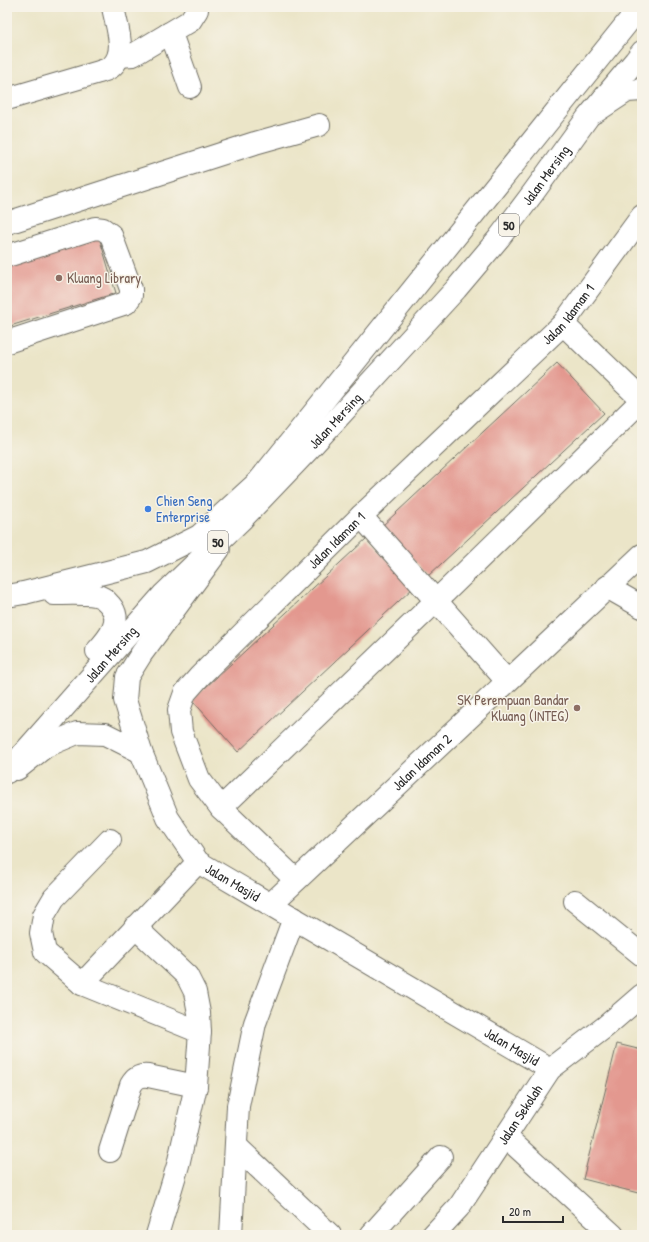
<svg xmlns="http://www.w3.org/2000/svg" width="649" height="1242" font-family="'Patrick Hand',sans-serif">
	<rect width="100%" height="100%" fill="#f7f3e8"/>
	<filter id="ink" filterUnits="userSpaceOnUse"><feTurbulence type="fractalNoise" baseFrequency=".025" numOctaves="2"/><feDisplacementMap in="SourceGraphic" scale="8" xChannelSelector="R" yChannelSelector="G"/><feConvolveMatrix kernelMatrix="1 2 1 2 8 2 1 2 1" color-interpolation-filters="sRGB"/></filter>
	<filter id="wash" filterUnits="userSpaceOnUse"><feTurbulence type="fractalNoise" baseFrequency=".012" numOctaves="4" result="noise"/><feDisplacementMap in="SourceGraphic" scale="16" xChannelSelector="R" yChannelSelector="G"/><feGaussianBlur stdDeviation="0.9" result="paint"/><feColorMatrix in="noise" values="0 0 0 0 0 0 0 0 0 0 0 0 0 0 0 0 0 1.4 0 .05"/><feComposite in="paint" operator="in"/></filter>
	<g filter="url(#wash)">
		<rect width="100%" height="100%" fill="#ebe5c8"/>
		<g id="blocks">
			<!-- building -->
			<path fill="#e3988f" d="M99,237L116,293L7,327V263Z
				M557,363L604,413L428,576L382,526Z
				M367,538L414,587L238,752L192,700Z
				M617,1044L642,1050V1194L583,1179Z"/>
		</g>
	</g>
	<g filter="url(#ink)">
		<use href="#blocks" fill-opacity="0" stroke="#6e6c62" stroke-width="1"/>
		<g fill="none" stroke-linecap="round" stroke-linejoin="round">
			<!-- minor casing -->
			<g stroke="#6e6c62" stroke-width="24">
				<g id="minor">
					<path d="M168,34L174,42L190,87"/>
					<path d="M119,56L133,55L190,21L197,10V7"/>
					<path d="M7,99L99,72C103,71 108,69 111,67C128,53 116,25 113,7"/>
					<path d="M595,112L627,91L642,90"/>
					<path d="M7,223L255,143L319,125"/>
					<path d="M7,256L95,228L103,229L111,235L131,289V296L126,303L7,342"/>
					<path d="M563,324L642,400"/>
					<path d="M361,516L507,681"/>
					<path id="s1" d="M219,549L142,653L127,677L125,700L141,752L168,818L198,862L550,1069"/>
					<path d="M607,587L642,607"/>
					<path d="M17,769L46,746L77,733L105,734L141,752"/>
					<path d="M221,808L436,601L642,400"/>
					<path d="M110,840L54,898L44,915L41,933L45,952L82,984L200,1032"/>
					<path id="s2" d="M296,880L221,808L199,779L181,732L179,710L185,693L200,676L361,516L563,324L642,216"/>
					<path d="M575,901L642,955"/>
					<path id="s3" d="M271,904L642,555"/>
					<path d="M135,927L187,976L195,992L199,1013L200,1032L196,1086L178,1165L157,1235"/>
					<path d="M82,984L198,862"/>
					<path d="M505,1136L613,1235"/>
					<path d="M236,1146L330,1235"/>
					<path d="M110,1151L131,1085C135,1078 140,1075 148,1076L196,1086"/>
					<path d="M231,1235L238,1106L255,1023L294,918"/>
					<path d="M371,1235L441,1157"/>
					<path id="s4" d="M433,1235L459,1207L550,1069L605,1027L642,995"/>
				</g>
			</g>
			<!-- major casing -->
			<g stroke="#6e6c62" stroke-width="24">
				<path id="major" d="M7,596L24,593"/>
			</g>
			<!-- highway casing -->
			<g stroke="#6e6c62" stroke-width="24">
				<g id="highway">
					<path d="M24,593L147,562L199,536L259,481L640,7"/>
					<path d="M54,594C65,594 84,593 95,595C101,596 106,600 110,605C124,621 108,639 97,651"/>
					<path id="s5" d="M7,772L163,595L243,518L311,447L456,289L499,238L533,193L588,117L635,61L642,52"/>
				</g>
			</g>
			<!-- minor -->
			<use href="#minor" stroke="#fff" stroke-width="22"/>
			<!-- major -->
			<use href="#major" stroke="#fff" stroke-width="22"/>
			<!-- highway -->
			<use href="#highway" stroke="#fff" stroke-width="22"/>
		</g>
	</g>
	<!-- markers -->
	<g fill="#8d6e63" stroke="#f7f3e8" stroke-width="1.5">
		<circle cx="59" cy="278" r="4"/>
		<circle cx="577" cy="708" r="4"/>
	</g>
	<circle fill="#3f7fe0" stroke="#f7f3e8" stroke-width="1.5" cx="148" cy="509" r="4"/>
	<g text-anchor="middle" stroke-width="3" stroke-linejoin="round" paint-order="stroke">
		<!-- shield labels -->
		<g fill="#f7f3e8" stroke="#686764" stroke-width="1">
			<rect x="499" y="214" width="20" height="22" rx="3"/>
			<rect x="208" y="531" width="20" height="22" rx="3"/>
		</g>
		<g font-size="13" font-weight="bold" fill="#2b2b2b">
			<text x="509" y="230">50</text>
			<text x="218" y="547">50</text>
		</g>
		<!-- street labels -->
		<g font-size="14" fill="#2b2b2b" stroke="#f7f3e8">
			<text dy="5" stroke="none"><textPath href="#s5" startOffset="805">Jalan Mersing</textPath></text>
			<text dy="5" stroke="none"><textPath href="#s2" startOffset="770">Jalan Idaman 1</textPath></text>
			<text dy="5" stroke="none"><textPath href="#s5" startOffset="481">Jalan Mersing</textPath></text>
			<text dy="5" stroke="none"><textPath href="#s2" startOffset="446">Jalan Idaman 1</textPath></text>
			<text dy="5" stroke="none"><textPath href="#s5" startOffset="157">Jalan Mersing</textPath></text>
			<text dy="5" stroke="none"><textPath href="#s3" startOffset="207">Jalan Idaman 2</textPath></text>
			<text dy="5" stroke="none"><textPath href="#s1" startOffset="400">Jalan Masjid</textPath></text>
			<text dy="5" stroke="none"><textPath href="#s1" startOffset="724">Jalan Masjid</textPath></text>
			<text dy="5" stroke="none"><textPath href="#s4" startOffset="149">Jalan Sekolah</textPath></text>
		</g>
		<!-- education labels -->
		<g font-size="14" fill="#785e54" stroke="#f7f3e8" text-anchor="start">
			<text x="67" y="283">Kluang Library</text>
			<text x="569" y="705" text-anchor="end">SK Perempuan Bandar<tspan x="569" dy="16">Kluang (INTEG)</tspan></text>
		</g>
		<!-- shop labels -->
		<g font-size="14" fill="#366cbe" stroke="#f7f3e8" text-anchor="start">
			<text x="156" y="506">Chien Seng<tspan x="156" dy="16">Enterprise</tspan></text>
		</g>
	</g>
	<!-- margin -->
	<rect width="649" height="1242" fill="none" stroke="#f7f3e8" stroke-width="24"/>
	<!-- scale -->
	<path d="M503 1216v6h60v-6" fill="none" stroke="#2b2b2b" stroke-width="2"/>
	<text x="509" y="1216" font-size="12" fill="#2b2b2b" stroke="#f7f3e8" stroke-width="3" paint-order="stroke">20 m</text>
</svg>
